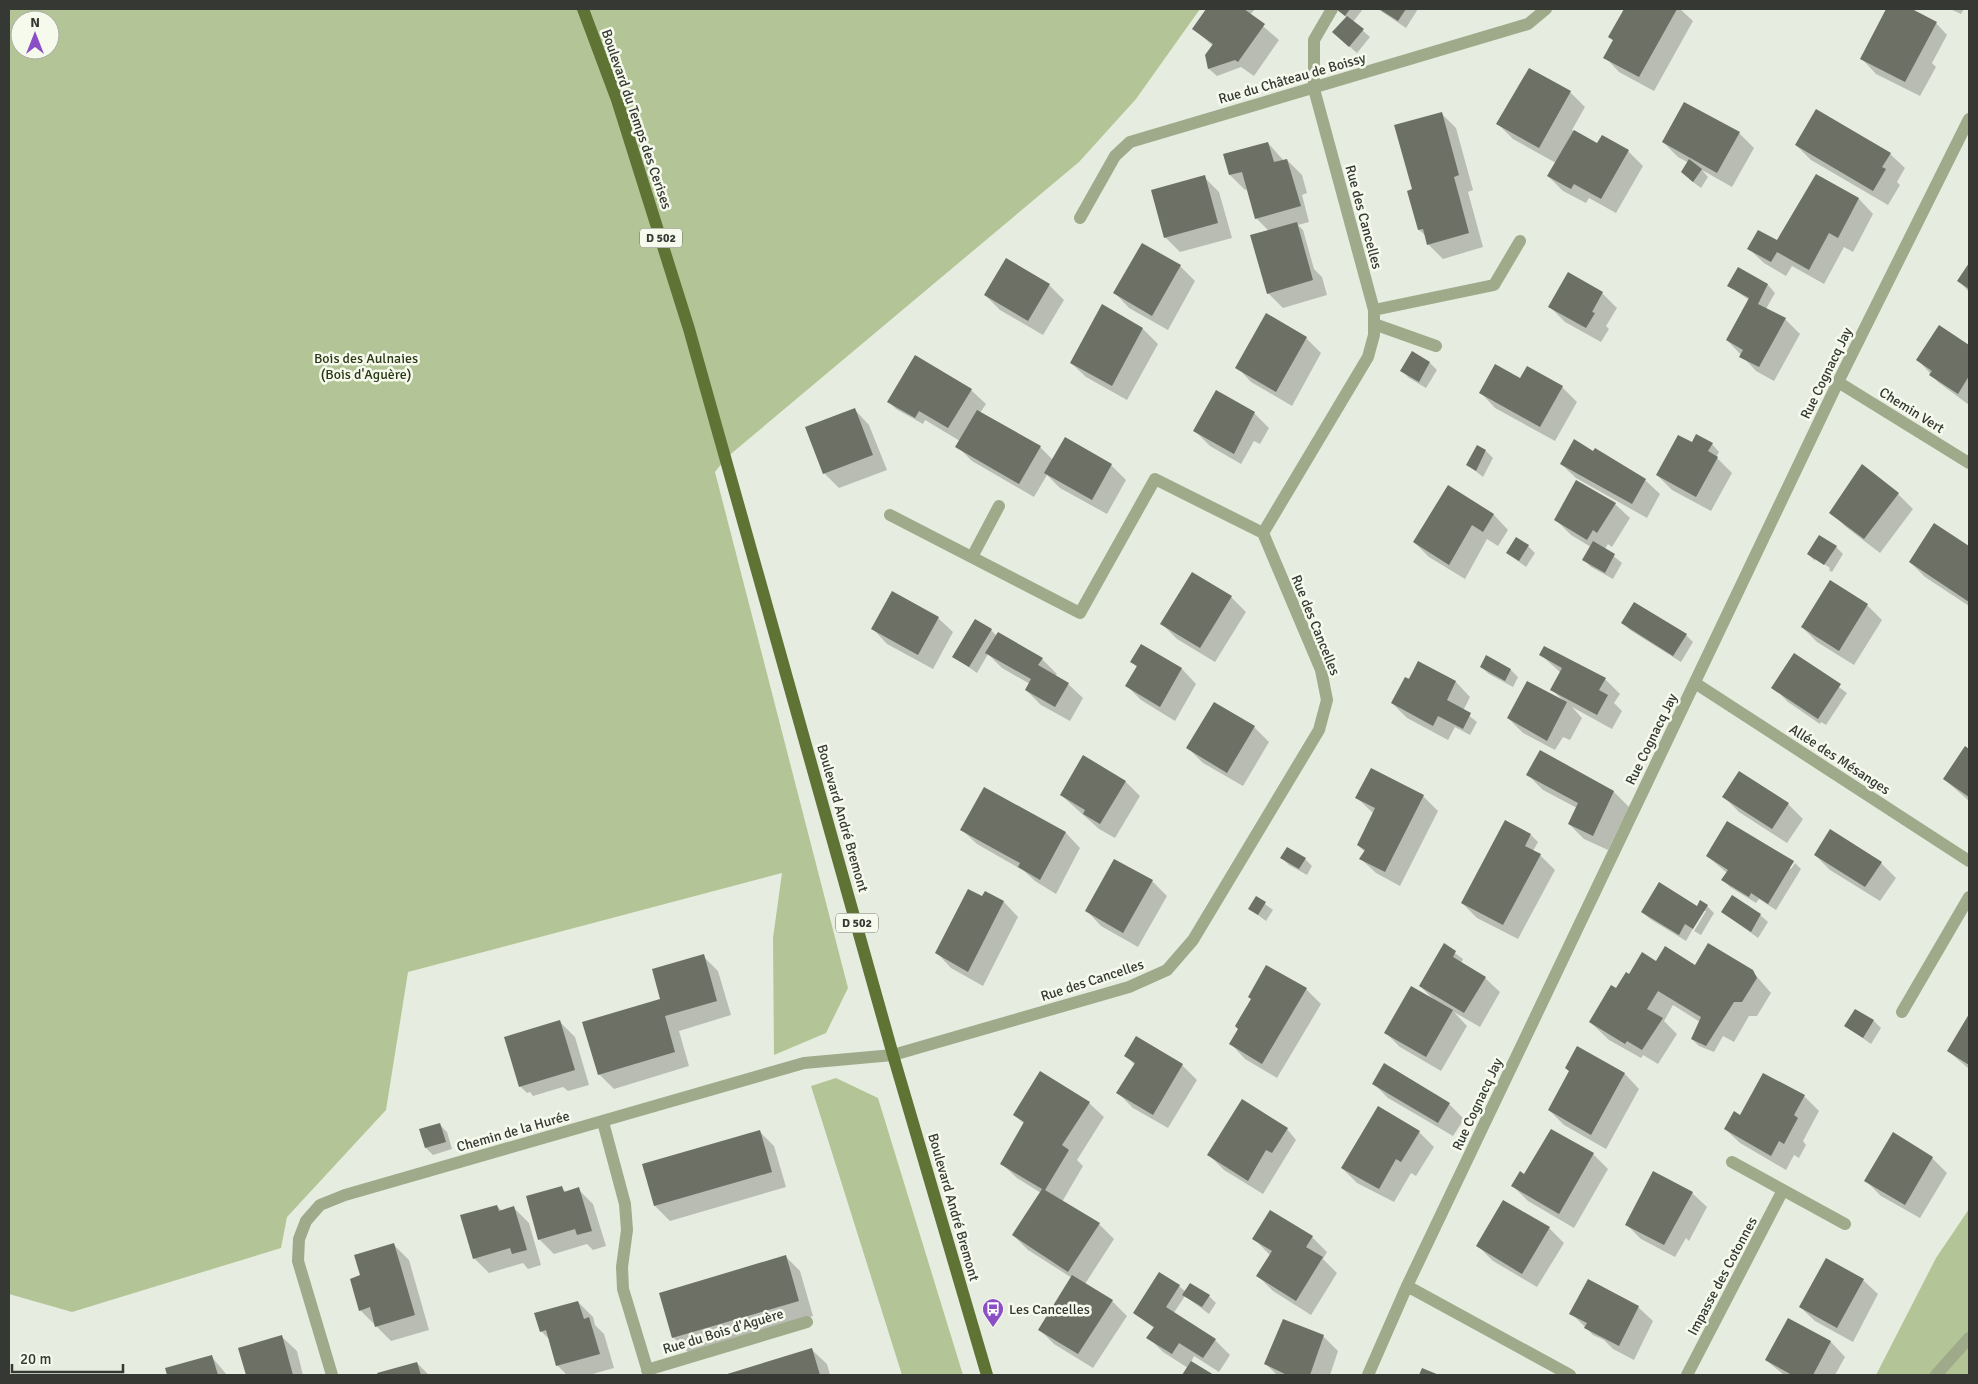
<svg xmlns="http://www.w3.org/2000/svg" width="1978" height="1384" font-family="Signika,sans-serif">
	<rect width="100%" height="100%" fill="#e7ece0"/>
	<!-- green -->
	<path fill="#b3c596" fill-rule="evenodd" d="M9,9H1200L1136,99L1079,162L726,458L715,472L848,988L826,1033L774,1055L773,938L782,873L408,972L386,1110L287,1217L281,1248L72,1312L9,1294ZM20,20H50V50H20Z
		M836,1078L878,1098L963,1375H902L811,1086Z
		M1969,1209V1375H1876L1936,1258Z"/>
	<!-- shadow -->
	<path fill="#0003" d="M1208,9H1255L1250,15L1279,40L1254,76L1241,67L1217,76L1209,69L1206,56L1213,46L1194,29Z
		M1338,9H1363L1353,22L1370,37L1357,53L1341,39L1347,18Z
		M1378,9H1418L1406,28Z
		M1625,9H1680L1693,21L1654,91L1619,72L1605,57L1614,41L1610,37Z
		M1888,9H1909L1936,23L1947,35L1932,63L1936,67L1920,96L1876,74L1862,59Z
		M1950,9H1964L1961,14Z
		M1570,92L1585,107L1572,130L1598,145L1628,151L1643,166L1616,213L1589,198L1586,203L1563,191L1548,176L1556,163L1513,139L1498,124Z
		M1441,113L1456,128L1473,190L1468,192L1483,247L1443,259L1428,244L1426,236L1419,230L1414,190Z
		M1739,133L1754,148L1732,187L1702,170L1708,177L1701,188L1689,179V163L1678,157L1663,142Z
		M1268,143L1284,161L1287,160L1302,175L1307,193L1302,195L1309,222L1298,225L1303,230L1314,269L1322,277L1327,295L1283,308L1268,293L1269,231L1256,218L1248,189L1245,190L1230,175L1224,155Z
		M1796,145L1890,154L1905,168L1897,182L1900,185L1888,205L1811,160Z
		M1816,176L1859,199L1873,214L1853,252L1844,247L1824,284L1792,266L1786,276L1764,263L1749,249L1777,242Z
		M1204,177L1219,192L1232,238L1180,252L1165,237Z
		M1142,245L1180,266L1195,281L1168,330L1129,308L1115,293Z
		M1969,265V292L1959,281Z
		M1738,269L1768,285L1775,293L1766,309L1785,319L1800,334L1774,381L1756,371L1727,340L1749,300L1729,286Z
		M1049,285L1064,300L1043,335L1000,310L985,295Z
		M1602,293L1617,308L1606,326L1609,329L1601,342L1565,322L1550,307Z
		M1102,306L1143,329L1158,344L1127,400L1086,377L1071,363Z
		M1939,327L1969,346V405L1938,382L1918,360Z
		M1306,338L1321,353L1292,406L1251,382L1237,367Z
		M1430,363L1437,370L1426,388L1409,378L1402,371Z
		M1526,383L1562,387L1577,402L1555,441L1495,408L1481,393Z
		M971,390L986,404L980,413L1040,447L1053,460L1065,439L1111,465L1126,480L1107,514L1060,488L1047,475L1034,497L972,461L957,446L960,441L925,420L923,424L896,409L888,401Z
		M855,410L869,425L887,470L839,488L824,473Z
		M1254,413L1269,428L1260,444L1254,441L1241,464L1210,446L1195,431Z
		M1712,444L1719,452L1716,457L1732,473L1711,511L1672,490L1657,475L1697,447Z
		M1486,451L1493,458L1483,477L1468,465Z
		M1561,464L1645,480L1660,494L1647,518L1576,478Z
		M1448,487L1494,515L1508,530L1498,546L1487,539L1465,579L1429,557L1414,542Z
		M1898,494L1913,509L1880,553L1846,527L1831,512Z
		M1615,504L1630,518L1612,547L1608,544L1605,549L1622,563L1613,579L1591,567L1584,560L1591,547L1571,535L1556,520Z
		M1935,525L1969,548V606L1925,577L1910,562Z
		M1528,546L1535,553L1526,567L1507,553Z
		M1836,547L1843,554L1832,572L1815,561L1829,570L1830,568L1815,558V561L1808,554Z
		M1231,597L1246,612L1215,662L1177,639L1162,624Z
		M1867,605L1882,620L1854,665L1817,642L1802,627Z
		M938,618L953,632L933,669L887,644L873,629Z
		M1623,623L1686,635L1693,642L1681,662L1630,630Z
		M991,630L997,636L1042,659L1057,674L1055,676L1068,684L1083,698L1070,721L1041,705L1026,690L1030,684L1002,668L988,654L977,673L954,657Z
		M1142,645L1182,669L1196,684L1175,721L1141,700L1126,685L1137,667L1132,662Z
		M1541,655L1605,679L1620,694L1614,703L1622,711L1612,729L1572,707L1582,718L1570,740L1563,737L1555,750L1523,733L1508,718L1563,700L1552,690L1561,673Z
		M1795,655L1847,693L1826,725L1821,722L1820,724L1788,702L1773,687Z
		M1486,657L1511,670L1518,677L1513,687L1489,674L1481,667Z
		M1419,663L1456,682L1470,697L1463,711L1477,722L1470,735L1455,727L1448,740L1407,718L1392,703Z
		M1254,727L1269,742L1243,786L1203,763L1188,748Z
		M1965,748L1969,750V801L1944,779Z
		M1540,752L1614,792L1629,807L1608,850L1584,839L1569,824L1577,808L1543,790L1528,775Z
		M1126,782L1140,796L1115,838L1099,829L1061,795Z
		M985,789L1066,833L1080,848L1056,894L1035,881L1024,871L977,844L962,830Z
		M1423,796L1438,811L1400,886L1376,873L1361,859L1365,852L1358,845L1374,814L1357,798Z
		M1724,797L1788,804L1803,819L1787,843L1739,812Z
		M1727,822L1794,862L1789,868L1791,869L1795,863L1801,869L1776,910L1759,899L1756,903L1730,887L1723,880L1727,873L1707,856Z
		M1531,835L1538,842L1533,851L1540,855L1555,870L1518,939L1477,918L1462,903Z
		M1815,855L1881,863L1896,878L1880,901L1830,870Z
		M1282,858L1305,859L1312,866L1307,875L1289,865Z
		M1115,861L1152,881L1167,896L1138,947L1101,926L1087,911Z
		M985,893L1004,902L1018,917L983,986L951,968L937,953Z
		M1257,898L1273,910L1266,921L1250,909Z
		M1707,906L1714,913L1701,935L1694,931L1706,911H1703L1686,941L1650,919L1642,912Z
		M1722,912L1760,915L1768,922L1758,938Z
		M1444,945L1463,959L1461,963L1485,978L1500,992L1480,1027L1454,1012L1467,1026L1441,1071L1400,1047L1385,1032L1434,1000L1420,986Z
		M703,956L718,971L731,1015L679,1031L689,1066L614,1089L599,1074L662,1000Z
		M1657,962L1752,971L1771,993L1757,1016H1749L1734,1042L1723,1036L1714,1052L1699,1046L1692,1039L1700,1022L1673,1005L1664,1021L1677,1034L1658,1064L1643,1055L1641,1058L1609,1040L1590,1022L1630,976Z
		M1306,989L1321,1004L1277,1078L1245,1059L1231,1044L1240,1029Z
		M1969,1018V1069L1948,1051Z
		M1874,1021L1881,1028L1871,1044L1846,1026Z
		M560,1022L575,1037L589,1085L568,1091L563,1087L533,1096L530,1092L527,1093L520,1086Z
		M1578,1048L1625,1074L1639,1089L1606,1149L1564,1125L1549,1110L1570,1072L1566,1068Z
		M1126,1056L1182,1065L1197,1080L1168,1128L1133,1108L1118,1093L1135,1065Z
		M1763,1074L1804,1096L1819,1111L1803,1141L1806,1145L1799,1158L1794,1155L1786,1170L1740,1143L1725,1129L1740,1116Z
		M1374,1084L1449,1104L1464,1119L1453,1136L1388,1098Z
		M1089,1103L1104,1117L1077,1160L1083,1166L1062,1202L1099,1224L1114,1239L1085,1284L1112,1301L1127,1316L1093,1368L1054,1344L1039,1329L1072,1278L1028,1250L1013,1235L1041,1193L1017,1178L1002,1164L1024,1124L1014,1114Z
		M440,1125L447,1132L452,1149L433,1155L426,1148L421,1130Z
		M1287,1129L1296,1140L1263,1194L1224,1170L1209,1155Z
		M759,1131L774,1146L786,1187L670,1221L655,1206L643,1165Z
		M1552,1131L1593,1154L1608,1169L1574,1228L1528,1201L1513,1186L1525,1176Z
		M1419,1132L1434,1147L1416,1176L1411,1173L1394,1202L1357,1183L1342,1168Z
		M1932,1158L1947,1173L1920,1218L1881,1196L1866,1181Z
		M561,1187L567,1193L578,1189L593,1204L606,1246L593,1250L587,1244L554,1254L539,1239Z
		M1692,1193L1707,1207L1689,1241L1686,1238L1675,1257L1641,1239L1627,1225Z
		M497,1206L502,1211L514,1208L529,1223L541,1265L528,1269L523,1263L489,1273L474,1258Z
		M1549,1228L1564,1243L1537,1287L1493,1261L1478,1246Z
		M1312,1237L1327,1252L1323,1259L1337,1273L1311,1315L1273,1291L1258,1276L1270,1255L1254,1239Z
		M394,1245L409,1260L429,1330L391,1341L360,1310L362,1276Z
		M785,1256L800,1271L813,1316L688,1352L674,1338L661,1294Z
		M1863,1280L1878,1294L1853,1342L1815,1321L1800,1307Z
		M1179,1286L1186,1292L1209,1296L1216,1303L1209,1314L1185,1296L1173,1314L1215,1340L1230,1355L1219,1372L1194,1356L1191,1362L1211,1375H1184L1188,1368L1163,1352L1148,1337L1154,1328L1134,1313Z
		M578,1302L593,1317L595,1325L604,1334L614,1368L589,1375H567L557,1365L549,1339L541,1331Z
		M1638,1307L1653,1321L1634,1360L1613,1349L1604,1340L1593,1335L1571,1313Z
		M1788,1320L1831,1342L1845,1357L1835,1375H1784L1766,1360Z
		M1323,1336L1338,1351L1330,1375H1277L1266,1364Z
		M282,1337L297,1351L303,1375H247L239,1348Z
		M812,1350L827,1364L830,1375H726Z
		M211,1356L227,1375H168L166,1369Z
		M417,1363L429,1375H379L378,1374Z"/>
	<!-- building -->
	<path fill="#6c7065" d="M1206,9H1244L1265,24L1238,62L1235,60L1208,69L1205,55L1213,44L1192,29Z
		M1336,9H1350L1345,16Z
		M1379,9H1406L1398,21Z
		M1624,9H1677L1639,77L1603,58L1613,40L1608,37Z
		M1886,9H1912L1937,22L1905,82L1860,59Z
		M1347,16L1364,29L1349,47L1332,32Z
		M1529,68L1571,91L1539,148L1496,124Z
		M1684,102L1740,132L1717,173L1662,142Z
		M1816,109L1891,153L1882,167L1886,169L1873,191L1795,145Z
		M1442,112L1459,175L1454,177L1469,233L1427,245L1423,229L1418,230L1407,191L1412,189L1394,125Z
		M1574,130L1597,143L1602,135L1629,150L1601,199L1574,184L1571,189L1547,176Z
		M1268,142L1274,162L1287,159L1301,206L1255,219L1242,172L1229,175L1223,154Z
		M1689,159L1702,169L1693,182L1681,172Z
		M1816,174L1859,198L1838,238L1829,233L1809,270L1777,252L1771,262L1747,249L1758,230L1777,240Z
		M1205,175L1218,223L1164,238L1151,190Z
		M1297,222L1313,280L1267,294L1250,235Z
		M1142,243L1181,265L1152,316L1113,293Z
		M1006,258L1050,284L1028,321L984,295Z
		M1969,263V289L1957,281Z
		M1738,267L1768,284L1758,304L1786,318L1759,367L1739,357L1743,350L1726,340L1749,298L1727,286Z
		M1568,272L1603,292L1592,312L1595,313L1586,328L1548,307Z
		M1102,304L1143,328L1112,386L1070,363Z
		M1266,313L1307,337L1276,392L1235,368Z
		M1939,325L1969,345V376L1958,394L1929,375L1932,371L1916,360Z
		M1412,351L1430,362L1419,382L1400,371Z
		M915,355L972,389L948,428L919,411L915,418L887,402Z
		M1495,364L1520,378L1527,366L1563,386L1540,427L1479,393Z
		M1216,390L1255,412L1234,454L1193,431Z
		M855,408L873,455L823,474L805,427Z
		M977,410L1041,446L1019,484L955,447Z
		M1696,434L1713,443L1708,451L1718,457L1696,497L1656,475L1678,435L1692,442Z
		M1065,437L1112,464L1092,500L1044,473Z
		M1574,439L1593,451L1595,448L1646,479L1632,504L1560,464Z
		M1477,445L1486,450L1476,471L1466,465Z
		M1862,464L1899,493L1864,539L1829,513Z
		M1576,480L1616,503L1597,533L1593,530L1587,540L1554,520Z
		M1448,485L1494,514L1483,532L1472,525L1449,565L1413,542Z
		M1934,523L1969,546V602L1909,562Z
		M1819,535L1837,546L1824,565L1807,554Z
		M1516,537L1529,545L1519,561L1506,553Z
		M1593,541L1615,554L1605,573L1582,560Z
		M1192,572L1232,596L1200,648L1160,624Z
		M1830,580L1868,604L1839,651L1801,627Z
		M892,591L939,617L918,655L871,629Z
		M1634,602L1687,634L1673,656L1621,623Z
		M975,619L992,629L969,667L952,657Z
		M998,632L1043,658L1038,665L1069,683L1055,707L1025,690L1031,679L985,653Z
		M1141,644L1182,668L1160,707L1125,686L1137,666L1130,662Z
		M1544,646L1606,678L1599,690L1608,695L1597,715L1550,690L1562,668L1539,655Z
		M1794,653L1841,684L1818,719L1771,688Z
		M1486,655L1511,669L1505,681L1480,667Z
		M1418,661L1456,681L1447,700L1471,713L1463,729L1438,716L1433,726L1391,703L1405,677L1409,679Z
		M1527,681L1567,702L1547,741L1507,718Z
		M1214,702L1255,726L1227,773L1186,748Z
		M1965,746L1969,749V797L1943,779Z
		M1540,750L1614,791L1593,836L1568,824L1578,803L1526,775Z
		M1083,755L1126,781L1100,824L1083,814L1085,810L1060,795Z
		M1371,768L1424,795L1385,872L1359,859L1365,850L1357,845L1375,808L1355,798Z
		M1739,771L1789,803L1772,829L1722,797Z
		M984,787L1066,832L1040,880L1018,867L1020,863L960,830Z
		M1505,820L1531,834L1525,846L1541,854L1503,925L1461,903Z
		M1727,821L1794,861L1768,904L1751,893L1749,897L1721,880L1728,870L1706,856Z
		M1830,829L1882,862L1865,887L1814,855Z
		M1287,847L1306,858L1299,869L1280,858Z
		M1114,859L1153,880L1123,933L1085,911Z
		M1659,882L1697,906L1700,900L1708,905L1693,929L1685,924L1679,935L1641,912Z
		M968,889L982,896L985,891L1004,901L968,972L935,953Z
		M1732,895L1761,914L1751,932L1721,912Z
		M1256,896L1266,902L1258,915L1248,909Z
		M1444,943L1456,951L1453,957L1486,977L1464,1013L1419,986Z
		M1708,943L1753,970L1757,978L1742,1002H1734L1706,1046L1691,1039L1701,1017L1658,991L1647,1009L1663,1018L1642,1050L1627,1041L1625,1044L1589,1022L1611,985L1616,988L1626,972L1629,974L1642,952L1656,961L1665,946L1695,965Z
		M704,954L717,1001L665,1016L675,1052L598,1075L582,1022L660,999L652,969Z
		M1266,965L1307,988L1262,1064L1229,1044L1238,1029L1235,1026L1251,999L1248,997Z
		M1411,986L1453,1010L1426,1057L1384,1033Z
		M1855,1009L1874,1020L1863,1038L1844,1026Z
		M1969,1014V1065L1947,1051Z
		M560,1020L575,1070L519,1087L504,1037Z
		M1136,1036L1183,1064L1153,1115L1116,1093L1135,1063L1124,1056Z
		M1577,1046L1625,1073L1591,1135L1548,1110L1569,1071L1565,1068Z
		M1384,1063L1450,1103L1438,1123L1372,1084Z
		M1040,1071L1090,1102L1062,1145L1069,1150L1045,1190L1100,1223L1068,1272L1012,1235L1042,1189L1000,1164L1024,1122L1013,1115Z
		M1763,1073L1805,1095L1794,1115L1798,1118L1792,1129L1784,1144L1779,1141L1771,1156L1724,1129L1734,1111L1740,1115Z
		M1242,1099L1288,1128L1272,1153L1266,1150L1248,1181L1207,1155Z
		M1378,1106L1420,1131L1401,1162L1396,1159L1379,1189L1341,1168Z
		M440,1123L446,1142L425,1148L419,1129Z
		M1551,1129L1594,1153L1559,1214L1511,1186L1520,1171L1524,1174Z
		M760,1130L772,1172L654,1206L642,1164Z
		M1893,1132L1933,1157L1905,1205L1864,1181Z
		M1653,1171L1693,1192L1664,1245L1625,1225Z
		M562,1186L564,1192L579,1187L592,1231L577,1235L575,1229L538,1240L526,1196Z
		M1503,1200L1550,1227L1522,1274L1476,1246Z
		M497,1205L499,1211L514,1206L527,1250L512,1254L510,1248L473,1259L460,1215Z
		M1270,1210L1313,1236L1306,1247L1323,1257L1296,1301L1256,1276L1272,1251L1252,1239Z
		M394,1243L415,1315L375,1327L370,1307L359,1311L350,1279L360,1275L354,1255Z
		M786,1255L799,1301L672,1338L659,1293Z
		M1826,1258L1864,1279L1837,1328L1799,1307Z
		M1159,1272L1180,1285L1166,1307L1216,1339L1203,1358L1179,1343L1172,1354L1146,1338L1154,1327L1133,1313Z
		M1072,1275L1113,1300L1078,1354L1038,1330Z
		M1588,1279L1639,1306L1619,1346L1584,1328L1587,1323L1569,1314Z
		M1190,1283L1210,1295L1202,1307L1182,1295Z
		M578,1301L584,1319L589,1317L600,1354L556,1366L546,1330L540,1332L534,1313Z
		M1788,1318L1831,1341L1813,1375H1792L1765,1360Z
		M1283,1319L1324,1335L1310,1375H1287L1264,1364Z
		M282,1335L293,1375H246L238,1348Z
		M812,1348L820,1375H724Z
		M212,1355L218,1375H167L165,1368Z
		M1191,1361L1214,1375H1182Z
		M417,1362L421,1375H378L377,1373Z
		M1422,1368L1439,1375H1419Z"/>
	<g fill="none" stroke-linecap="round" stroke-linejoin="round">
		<!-- lane -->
		<path stroke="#9eaa89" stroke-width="12" d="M1314,89V40L1332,9
			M1374,324L1436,346
			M972,557L999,506
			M647,1370L807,1322"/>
		<!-- street -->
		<path stroke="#9eaa89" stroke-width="12" d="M1080,218L1115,156L1130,142L1528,24L1546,9
			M1374,310L1494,285L1520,241
			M1838,382L1969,463
			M890,515L1080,613L1155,479L1263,533
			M1695,683L1969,861
			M1902,1012L1969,897
			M603,1122L625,1204L627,1230L622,1267L623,1289L649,1375
			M1783,1190L1845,1224
			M1407,1286L1570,1375
			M332,1375L298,1261L299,1239L306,1221L320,1205L345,1195L804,1063L893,1055L1129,987L1167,970L1193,940L1319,730L1327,700L1321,670L1263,533L1368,357L1374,335V310L1314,89
			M1368,1375L1407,1286L1838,382L1969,119
			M1687,1375L1783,1190L1732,1162
			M1936,1375L1969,1338"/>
		<!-- primary -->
		<path stroke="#5f7334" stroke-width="12" d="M583,9L617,100L689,329L893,1055L987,1375"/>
	</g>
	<!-- icons -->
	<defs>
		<g id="bus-pin" transform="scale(1.125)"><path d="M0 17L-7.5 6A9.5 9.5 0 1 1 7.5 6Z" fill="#8a4fc5" stroke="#f5faed"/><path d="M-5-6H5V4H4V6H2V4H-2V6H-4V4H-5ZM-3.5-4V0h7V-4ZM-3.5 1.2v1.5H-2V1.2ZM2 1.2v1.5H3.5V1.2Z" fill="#fff"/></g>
	</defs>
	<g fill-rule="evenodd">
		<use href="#bus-pin" x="993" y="1309"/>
	</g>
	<g text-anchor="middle" stroke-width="5" stroke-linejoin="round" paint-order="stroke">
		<!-- shield labels -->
		<g fill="#f5faed" stroke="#6f726b" stroke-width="1">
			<rect x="640" y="228.5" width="42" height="19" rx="4"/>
			<rect x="836" y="913.5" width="42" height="19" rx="4"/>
		</g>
		<g font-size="12" font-weight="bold" fill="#363833">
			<text x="661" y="242">D 502</text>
			<text x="857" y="927">D 502</text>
		</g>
		<!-- street labels -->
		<g font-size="14" fill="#363833" stroke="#f5faed">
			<text transform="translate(1292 78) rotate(-16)" y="5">Rue du Château de Boissy</text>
			<text transform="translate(637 119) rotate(71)" y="5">Boulevard du Temps des Cerises</text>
			<text transform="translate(1364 217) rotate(75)" y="5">Rue des Cancelles</text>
			<text transform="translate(1826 373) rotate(-64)" y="5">Rue Cognacq Jay</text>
			<text transform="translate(1912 410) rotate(32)" y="5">Chemin Vert</text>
			<text transform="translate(1316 625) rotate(68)" y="5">Rue des Cancelles</text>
			<text transform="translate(1651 739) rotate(-64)" y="5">Rue Cognacq Jay</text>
			<text transform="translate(1840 759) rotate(33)" y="5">Allée des Mésanges</text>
			<text transform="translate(843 818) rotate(74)" y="5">Boulevard André Bremont</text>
			<text transform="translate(1092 980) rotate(-18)" y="5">Rue des Cancelles</text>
			<text transform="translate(1477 1104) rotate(-65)" y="5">Rue Cognacq Jay</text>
			<text transform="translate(513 1131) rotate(-16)" y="5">Chemin de la Hurée</text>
			<text transform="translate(954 1207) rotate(74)" y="5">Boulevard André Bremont</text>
			<text transform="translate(1722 1276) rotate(-62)" y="5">Impasse des Cotonnes</text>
			<text transform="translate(723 1331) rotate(-17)" y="5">Rue du Bois d'Aguère</text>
		</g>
		<!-- park labels -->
		<g font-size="14" fill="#2c3716" stroke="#f5faed">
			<text x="366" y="363">Bois des Aulnaies<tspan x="366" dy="16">(Bois d'Aguère)</tspan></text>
		</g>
		<!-- poi labels -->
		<g font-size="14" fill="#363833" stroke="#f5faed" text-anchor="start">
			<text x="1009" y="1314">Les Cancelles</text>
		</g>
	</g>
	<!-- border -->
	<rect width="1978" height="1384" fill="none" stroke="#363833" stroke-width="20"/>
	<!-- north arrow -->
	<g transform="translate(35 35)"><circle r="24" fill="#f5faed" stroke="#a9aca3"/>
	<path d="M0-4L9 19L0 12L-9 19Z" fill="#8a4fc5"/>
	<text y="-8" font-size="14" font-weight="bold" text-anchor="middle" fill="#363833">N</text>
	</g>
	<!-- scale -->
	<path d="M12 1364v8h111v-8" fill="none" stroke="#363833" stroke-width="2.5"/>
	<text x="20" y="1364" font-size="15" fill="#363833" stroke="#f5faed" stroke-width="4" paint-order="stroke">20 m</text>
</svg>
